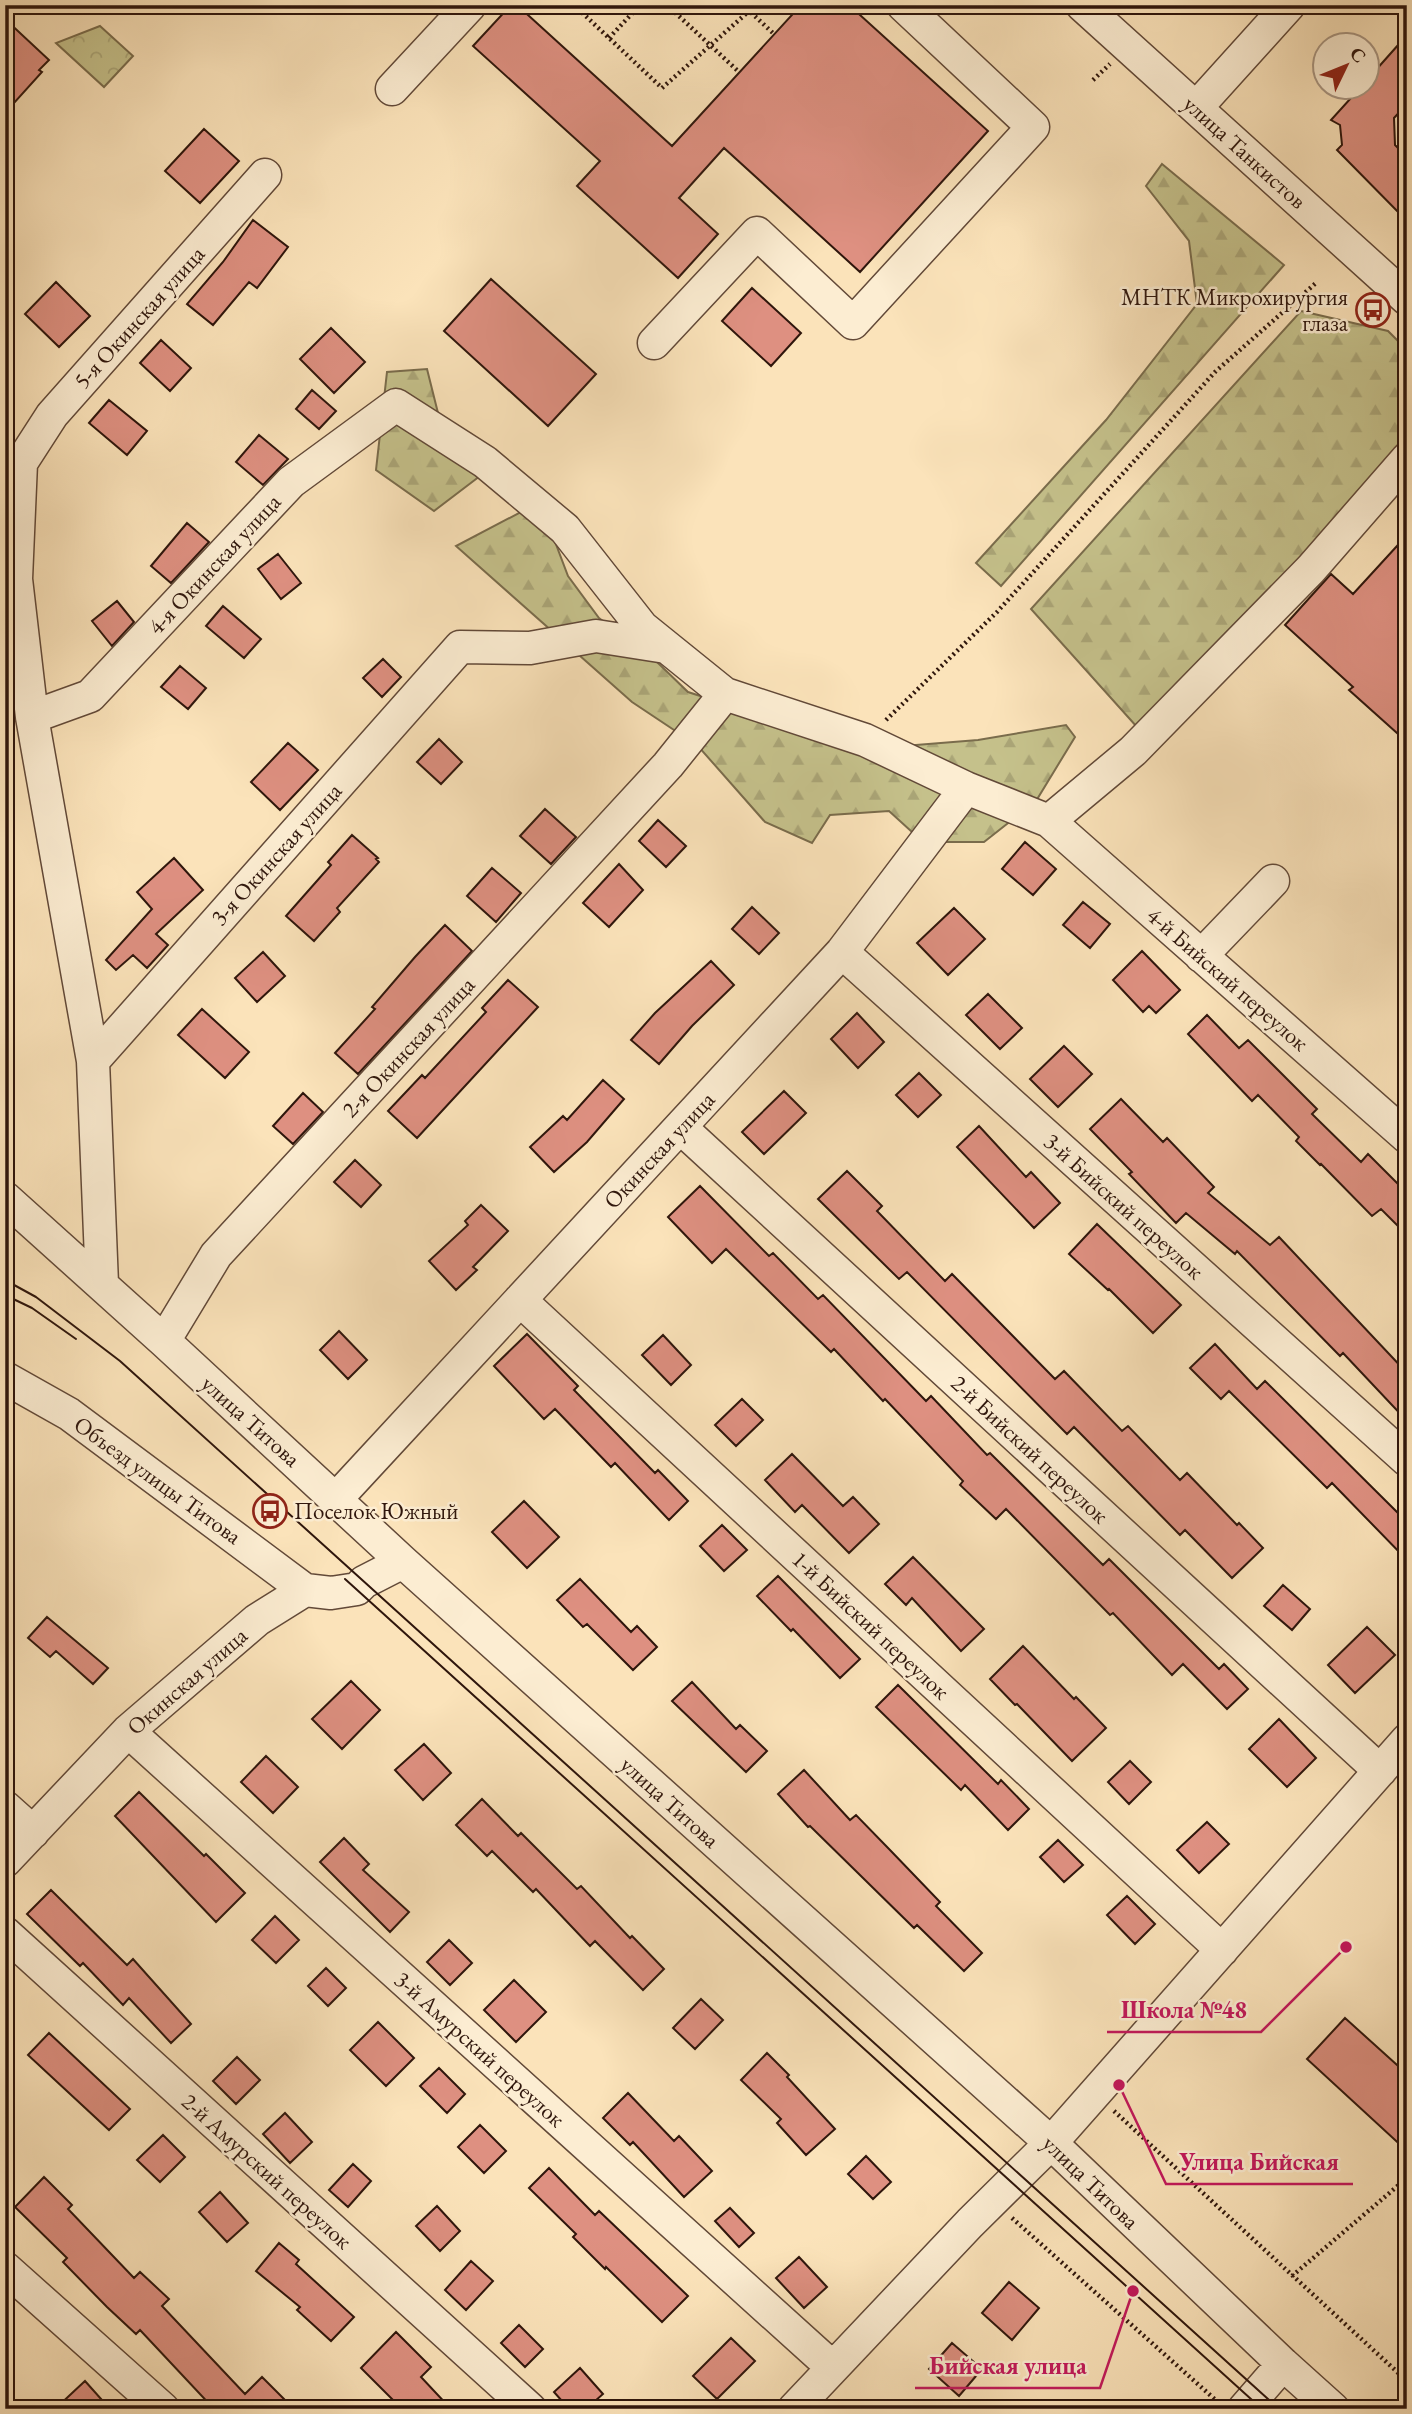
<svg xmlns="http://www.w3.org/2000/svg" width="1412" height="2414" font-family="'EB Garamond',serif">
	<defs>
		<pattern id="forest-firs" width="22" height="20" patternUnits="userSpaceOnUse" patternTransform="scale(1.75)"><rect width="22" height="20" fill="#c5c18b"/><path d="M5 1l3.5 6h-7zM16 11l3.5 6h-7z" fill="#aaa577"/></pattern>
		<pattern id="park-crowns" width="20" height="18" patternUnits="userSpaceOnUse" patternTransform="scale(1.75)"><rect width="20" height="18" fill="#c5c18b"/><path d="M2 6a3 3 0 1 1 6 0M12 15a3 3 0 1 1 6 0" fill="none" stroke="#aaa577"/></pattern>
	</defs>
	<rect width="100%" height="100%" fill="#fbe3ba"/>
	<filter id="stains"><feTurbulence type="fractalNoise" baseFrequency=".00286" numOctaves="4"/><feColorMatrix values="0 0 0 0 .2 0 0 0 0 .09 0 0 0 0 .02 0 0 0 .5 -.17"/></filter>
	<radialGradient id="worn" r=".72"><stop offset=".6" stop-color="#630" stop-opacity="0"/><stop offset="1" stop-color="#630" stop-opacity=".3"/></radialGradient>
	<!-- forest -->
	<path fill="url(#forest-firs)" stroke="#7a6c4c" stroke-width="2" d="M1162,164L1284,265L1001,586L976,563L1106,420L1197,304L1189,241L1146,186Z
		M1301,311L1388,331L1407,350V434L1277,589L1137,727L1031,609Z
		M427,369L443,433H470L501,460L434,511L376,470L387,372Z
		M540,502L568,576L599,618L657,662L688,692L866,749L978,740L1066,725L1075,737L1036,801L984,842H923L889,811L830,815L812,843L765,822L698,746L632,702L456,546Z"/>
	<!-- park -->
	<path fill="url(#park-crowns)" stroke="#7a6c4c" stroke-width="2" d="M100,26L133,56L104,87L56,43Z"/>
	<!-- building -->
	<path fill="#de9081" stroke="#2f160c" stroke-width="2" d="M511,5H517L672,146L801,5H849L988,131L860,272L724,148L679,198L718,234L678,278L577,186L600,161L473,46Z
		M5,19L49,60L39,70L42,72L5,113Z
		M1407,35V104L1394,118L1395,145L1407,157V221L1337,150L1342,145L1340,125L1331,120L1360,88H1367V80Z
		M204,129L239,161L200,203L165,171Z
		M253,220L288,247L257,288L249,282L213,325L187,304L223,262Z
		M491,279L596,374L548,426L444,331Z
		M56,282L90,316L59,347L25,314Z
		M752,288L801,333L771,366L722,321Z
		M331,328L365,362L334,393L300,359Z
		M161,340L191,368L170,391L140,363Z
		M312,390L336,411L319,429L296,409Z
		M109,400L147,431L127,455L89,423Z
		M259,435L288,459L263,485L236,462Z
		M187,523L209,542L171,583L151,566Z
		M1397,546L1407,555V742L1349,690L1353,687L1285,625L1331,574L1353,594Z
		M278,554L301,583L281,599L258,569Z
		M117,601L134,622L112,646L92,621Z
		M223,606L261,639L244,658L206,626Z
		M383,659L401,677L382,697L363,678Z
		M180,666L206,688L188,709L161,687Z
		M439,739L462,762L441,784L417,762Z
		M288,743L318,770L280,810L251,782Z
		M545,809L576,837L551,864L520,836Z
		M658,820L686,846L666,867L639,841Z
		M352,835L378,858L376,859L379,862L337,908L340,912L314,941L286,916L331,865L328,862Z
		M1025,842L1056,869L1033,895L1002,869Z
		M174,858L203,890L156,934L168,945L147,968L133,955L116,970L106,960L152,909L137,892Z
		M619,864L643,890L609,927L583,903Z
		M492,868L521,893L496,922L467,896Z
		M1083,902L1110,924L1090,948L1063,925Z
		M752,907L779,933L759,954L732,929Z
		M954,908L985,939L948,975L917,943Z
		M445,925L472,951L358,1074L335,1053L375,1009L372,1007L415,957Z
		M1142,951L1180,990L1156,1013L1149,1006L1143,1012L1113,980Z
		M263,952L285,976L257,1002L235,978Z
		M711,961L734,985L692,1026L659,1064L631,1040L655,1013Z
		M508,980L538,1007L417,1138L388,1111L422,1075L425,1078L486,1012L482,1008Z
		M988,994L1022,1028L1000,1049L966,1015Z
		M202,1009L249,1052L225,1078L178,1035Z
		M857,1013L884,1042L858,1068L831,1039Z
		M1207,1015L1239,1048L1248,1040L1317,1109L1312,1114L1361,1162L1368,1154L1407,1193V1235L1381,1209L1372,1216L1321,1164L1320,1165L1296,1141L1299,1137L1258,1095L1252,1101L1188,1034Z
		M1064,1046L1092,1074L1058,1107L1030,1079Z
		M919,1073L941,1095L918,1117L896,1095Z
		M603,1080L624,1099L587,1142L554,1172L530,1147L563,1116L567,1120Z
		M784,1091L806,1113L764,1154L742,1132Z
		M303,1093L323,1112L293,1144L273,1126Z
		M1121,1099L1163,1142L1167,1138L1214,1187L1208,1193L1270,1245L1279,1237L1407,1373V1421L1343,1353L1340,1356L1237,1251L1235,1254L1186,1213L1176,1223L1129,1174L1132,1172L1090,1129Z
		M979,1126L1026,1177L1031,1172L1060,1203L1034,1228L957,1147Z
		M355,1160L381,1185L361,1207L334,1182Z
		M847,1171L882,1206L877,1211L945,1281L952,1274L1055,1379L1064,1371L1122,1431L1128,1426L1180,1480L1187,1473L1237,1525L1239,1523L1263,1548L1232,1578L1185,1530L1180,1535L1074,1427L1067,1434L907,1272L899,1279L818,1199Z
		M700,1186L769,1256L773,1253L818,1299L823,1295L926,1401L931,1396L987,1455L990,1453L1103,1565L1109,1559L1219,1669L1224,1664L1248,1689L1227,1709L1183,1664L1172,1675L1113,1613L1110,1615L1006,1509L996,1519L960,1485L963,1481L885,1399L883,1401L834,1349L831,1352L726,1249L712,1263L668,1217Z
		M481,1205L508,1231L473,1267L477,1270L456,1290L429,1261L468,1225L465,1221Z
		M1097,1224L1181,1305L1153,1333L1109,1289L1108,1290L1069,1254Z
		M339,1331L367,1360L348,1379L320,1350Z
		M527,1334L578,1386L574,1390L655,1473L658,1470L688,1501L669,1520L615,1463L611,1467L555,1409L544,1419L494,1366Z
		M663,1335L691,1365L671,1385L642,1355Z
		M1215,1344L1257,1389L1265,1381L1407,1522V1560L1332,1483L1327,1488L1229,1391L1221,1399L1190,1368Z
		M742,1399L763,1420L736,1446L715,1425Z
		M792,1454L843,1506L853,1497L879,1524L849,1553L802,1505L795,1512L765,1480Z
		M524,1501L559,1537L527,1568L492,1532Z
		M722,1525L747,1550L724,1571L700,1546Z
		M913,1557L984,1629L961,1651L912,1598L906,1605L885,1584Z
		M778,1576L860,1659L840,1678L793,1629L791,1631L757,1596Z
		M580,1579L631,1632L637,1626L657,1647L633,1670L587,1624L583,1627L557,1600Z
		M1283,1585L1310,1609L1292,1630L1264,1606Z
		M47,1617L108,1668L93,1684L56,1651L50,1657L28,1638Z
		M1367,1627L1395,1655L1355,1693L1328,1665Z
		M1023,1646L1074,1699L1076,1697L1106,1728L1072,1761L1017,1704L1015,1705L990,1679Z
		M351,1681L380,1710L342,1749L312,1719Z
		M692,1682L736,1729L740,1725L767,1751L746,1772L672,1701Z
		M898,1685L998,1784L1001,1780L1029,1809L1008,1830L965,1785L961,1790L876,1707Z
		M1279,1719L1316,1758L1287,1787L1249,1749Z
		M424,1744L451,1773L423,1800L395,1770Z
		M266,1756L298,1787L273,1813L241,1782Z
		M1130,1761L1151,1782L1129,1804L1108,1782Z
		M804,1770L850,1820L856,1815L890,1850L940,1902L936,1906L982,1953L964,1971L917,1925L914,1928L810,1826L808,1827L778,1794Z
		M139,1792L204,1856L206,1854L245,1893L216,1922L115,1816Z
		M482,1799L518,1836L521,1833L577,1889L581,1886L630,1938L632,1936L664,1969L643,1990L595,1941L590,1946L536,1889L533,1892L492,1851L487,1856L456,1825Z
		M1207,1822L1229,1844L1199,1873L1177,1850Z
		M344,1838L369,1864L363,1870L409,1912L390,1932L320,1862Z
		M1058,1840L1083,1865L1064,1882L1040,1857Z
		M51,1890L127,1965L133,1959L191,2024L171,2043L129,1998L123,2005L83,1963L80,1966L27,1914Z
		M1127,1896L1155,1924L1135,1944L1107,1915Z
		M275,1916L299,1940L276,1963L252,1940Z
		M449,1940L472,1963L450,1985L427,1962Z
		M326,1968L346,1988L328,2006L308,1986Z
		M514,1980L546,2012L516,2042L484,2010Z
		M701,1999L723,2020L695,2049L673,2028Z
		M1345,2018L1407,2074V2151L1307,2059Z
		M378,2022L414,2058L386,2086L350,2050Z
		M49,2033L130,2109L109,2130L28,2055Z
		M767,2053L789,2075L787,2077L835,2129L806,2155L777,2123L781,2119L741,2080Z
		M237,2057L260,2080L236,2104L213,2081Z
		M439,2068L465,2094L447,2113L420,2086Z
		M628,2093L674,2141L679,2136L712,2171L684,2197L633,2142L630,2145L603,2118Z
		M285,2113L312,2142L290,2163L263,2134Z
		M480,2125L506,2151L484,2173L458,2147Z
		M163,2135L185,2157L160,2182L137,2160Z
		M866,2156L891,2182L873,2199L848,2174Z
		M353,2164L371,2181L348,2207L329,2190Z
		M549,2168L595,2215L599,2211L688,2296L662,2322L606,2267L605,2269L573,2237L576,2234L529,2188Z
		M44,2177L72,2205L68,2209L134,2278L140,2272L169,2299L162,2306L245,2394L262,2377L294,2409H214L140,2330L136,2334L107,2307L63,2262L67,2258L15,2207Z
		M220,2192L248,2223L227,2242L199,2212Z
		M437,2206L460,2231L440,2251L416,2226Z
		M730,2208L754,2233L739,2247L715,2221Z
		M279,2243L299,2260L296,2264L354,2317L331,2341L297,2310L300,2307L256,2271Z
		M799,2257L827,2287L804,2308L776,2278Z
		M471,2261L493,2281L466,2310L445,2290Z
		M1009,2282L1039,2308L1012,2340L982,2313Z
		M519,2325L543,2349L525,2367L501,2343Z
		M396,2332L431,2367L421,2377L451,2409H402L361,2368Z
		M731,2338L755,2361L717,2399L693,2376Z
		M952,2343L982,2369L959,2396L929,2369Z
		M580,2368L603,2394L586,2409H569L554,2392Z
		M85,2381L110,2409H55Z"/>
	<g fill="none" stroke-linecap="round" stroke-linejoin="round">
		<!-- minor casing -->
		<g stroke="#624938" stroke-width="35">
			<path id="minor" d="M1082,5L1407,299
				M392,89L470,5
				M1196,108L1289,5
				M654,343L757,233L853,323L1033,127L903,5
				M32,717L90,696L291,482L396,405L485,462L565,529L642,627L725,694L865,740L966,788L1049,821L1407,1137
				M1049,821L1133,751L1311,569L1407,459
				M842,952L1407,1460
				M1201,956L1273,881
				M93,1061L460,647L530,648L596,636L666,647
				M680,1127L1380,1771
				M5,1198L164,1341L403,1562L1051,2143L1283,2364L1333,2409
				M102,1284L93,1061L32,717L16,579L21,463L52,415L265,175
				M520,1300L1222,1950
				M164,1341L216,1255L668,765L725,694
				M5,1378L69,1414L305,1590
				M336,1499L842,952L966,788
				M128,1731L832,2367
				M5,1807L33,1832
				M5,1861L128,1731L257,1620L305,1590L331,1593L357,1589L364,1582L403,1562
				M5,1933L530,2409
				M5,2268L163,2409
				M794,2409L970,2223L1051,2143L1407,1740
				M1244,2409L1283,2364"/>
		</g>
		<!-- path -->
		<path stroke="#2f160c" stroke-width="4.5" stroke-dasharray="2 3.5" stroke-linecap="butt" d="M574,5L662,88L756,5
			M667,5L739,72
			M743,5L774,34
			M609,38L640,5
			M1093,80L1110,64
			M886,720L997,612L1215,372L1317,282
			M1114,2111L1407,2381
			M1012,2218L1219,2403
			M1292,2276L1407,2178"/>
		<!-- minor -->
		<use href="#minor" stroke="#fcedd2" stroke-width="32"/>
		<!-- tram -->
		<path stroke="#2f160c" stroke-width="2" d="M5,1280L36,1297L120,1361L1279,2409
			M5,1295L32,1308L76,1339
			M345,1579L1262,2409"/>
	</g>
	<!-- icons -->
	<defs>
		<g id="bus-ring" transform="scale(1.75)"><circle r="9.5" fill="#fcedd2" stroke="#8f2418" stroke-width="1.5"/><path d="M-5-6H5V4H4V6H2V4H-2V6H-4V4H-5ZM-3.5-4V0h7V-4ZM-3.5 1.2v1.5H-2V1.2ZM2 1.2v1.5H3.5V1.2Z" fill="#8f2418"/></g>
	</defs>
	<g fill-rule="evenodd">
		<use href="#bus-ring" x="1373" y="310"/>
		<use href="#bus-ring" x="270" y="1511"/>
	</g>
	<g text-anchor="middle" stroke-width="5" stroke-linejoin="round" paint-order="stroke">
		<!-- street labels -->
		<g font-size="23" fill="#2f160c" stroke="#fcedd2">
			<text transform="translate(1245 152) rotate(42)" y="8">улица Танкистов</text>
			<text transform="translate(139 317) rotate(-48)" y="8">5-я Окинская улица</text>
			<text transform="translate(214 564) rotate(-47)" y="8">4-я Окинская улица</text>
			<text transform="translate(276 854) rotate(-48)" y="8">3-я Окинская улица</text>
			<text transform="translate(1228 979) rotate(41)" y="8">4-й Бийский переулок</text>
			<text transform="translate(408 1047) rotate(-47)" y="8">2-я Окинская улица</text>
			<text transform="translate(659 1150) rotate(-47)" y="8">Окинская улица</text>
			<text transform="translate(1124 1206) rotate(42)" y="8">3-й Бийский переулок</text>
			<text transform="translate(251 1421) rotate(42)" y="8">улица Титова</text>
			<text transform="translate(1030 1449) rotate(43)" y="8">2-й Бийский переулок</text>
			<text transform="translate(158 1480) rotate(36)" y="8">Объезд улицы Титова</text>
			<text transform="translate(871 1625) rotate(43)" y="8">1-й Бийский переулок</text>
			<text transform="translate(187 1681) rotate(-41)" y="8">Окинская улица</text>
			<text transform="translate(670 1802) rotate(42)" y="8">улица Титова</text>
			<text transform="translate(480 2049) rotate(42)" y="8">3-й Амурский переулок</text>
			<text transform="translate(267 2171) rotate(42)" y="8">2-й Амурский переулок</text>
			<text transform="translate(1091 2182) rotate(44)" y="8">улица Титова</text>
		</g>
		<!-- poi labels -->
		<g font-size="23" fill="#2f160c" stroke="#fcedd2" text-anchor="end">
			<text x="1348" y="305">МНТК Микрохирургия<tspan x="1348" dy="26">глаза</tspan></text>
			<text x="294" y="1519" text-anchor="start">Поселок Южный</text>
		</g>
	</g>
	<!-- callouts -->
	<path fill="none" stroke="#c2185b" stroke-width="2.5" d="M1346 1947L1261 2032H1107M1119 2085L1166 2184H1353M1133 2291L1100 2388H915"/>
	<g fill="#c2185b" stroke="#fcedd2" stroke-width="2.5">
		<circle cx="1346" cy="1947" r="7"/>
		<circle cx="1119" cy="2085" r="7"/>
		<circle cx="1133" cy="2291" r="7"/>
	</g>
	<g font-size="24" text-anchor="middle" font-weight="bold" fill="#c2185b" stroke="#fcedd2" stroke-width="5" stroke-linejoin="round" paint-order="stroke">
		<text x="1184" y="2018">Школа №48</text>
		<text x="1259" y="2170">Улица Бийская</text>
		<text x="1008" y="2374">Бийская улица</text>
	</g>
	<!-- margin -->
	<rect width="1412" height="2414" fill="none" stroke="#fbe3ba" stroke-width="28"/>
	<rect x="7" y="7" width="1398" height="2400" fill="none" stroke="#2f160c" stroke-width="3.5"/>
	<rect x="14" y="14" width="1384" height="2386" fill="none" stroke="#2f160c" stroke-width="2"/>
	<!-- north arrow -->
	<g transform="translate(1346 66) rotate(47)"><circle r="33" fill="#fcedd2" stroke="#aa9783" stroke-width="2"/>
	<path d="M0-5L12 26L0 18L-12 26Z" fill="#8f2418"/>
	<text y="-10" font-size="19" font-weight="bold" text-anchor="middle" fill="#2f160c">С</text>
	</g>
	<rect width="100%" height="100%" filter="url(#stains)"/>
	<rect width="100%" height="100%" fill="url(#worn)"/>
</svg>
